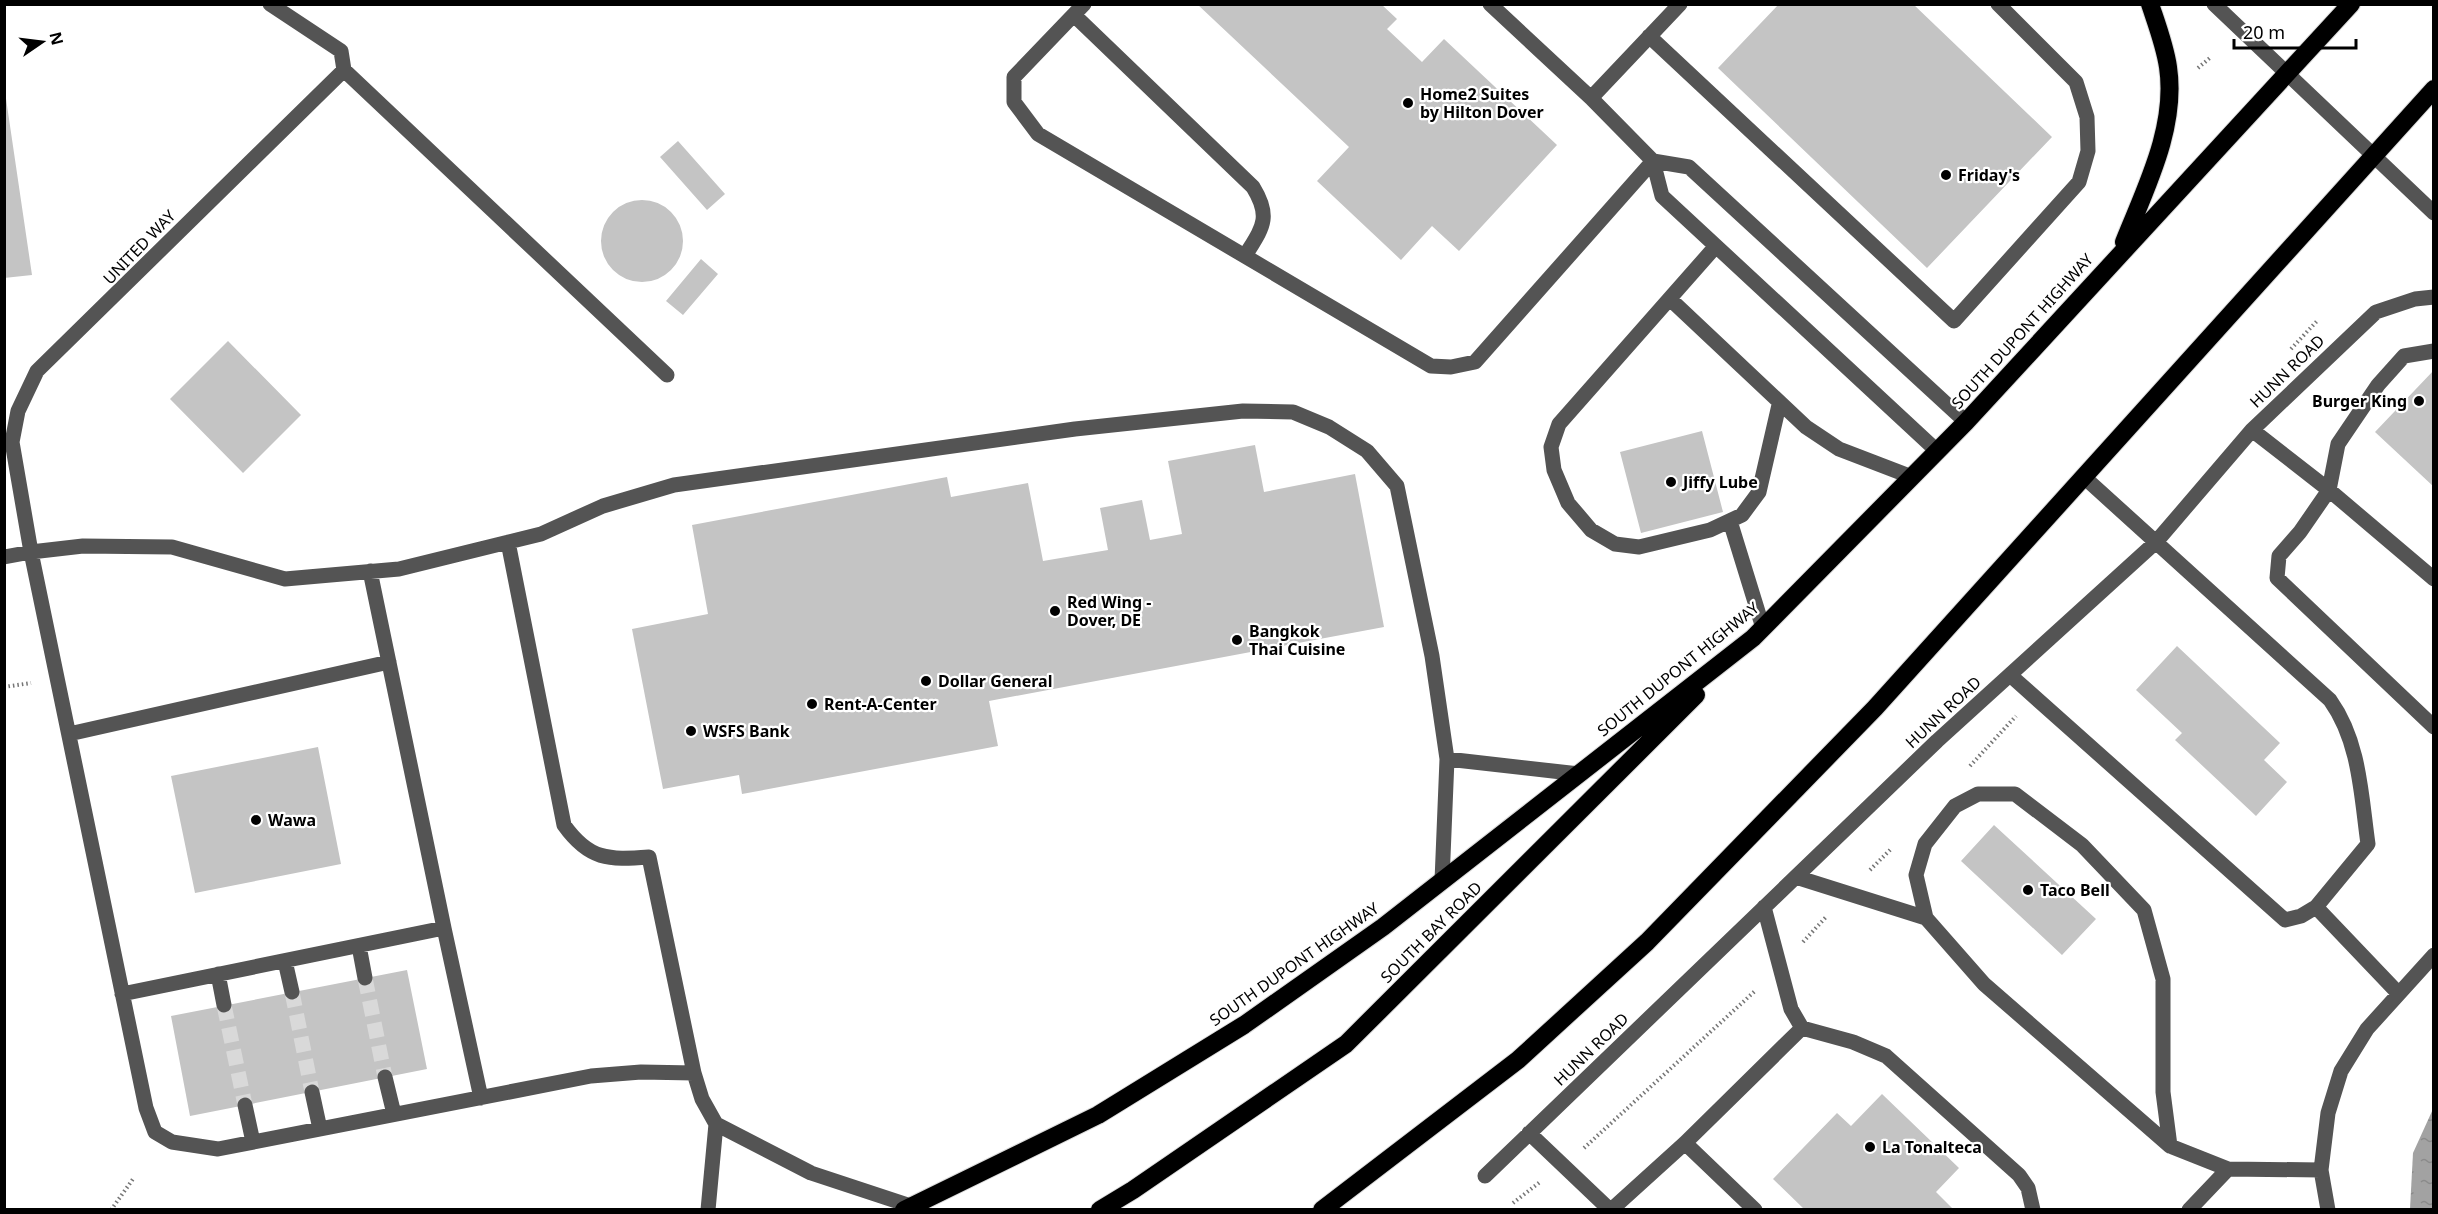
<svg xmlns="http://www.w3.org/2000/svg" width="2438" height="1214" font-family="'Noto Sans',sans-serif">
	<defs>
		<pattern id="water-ripples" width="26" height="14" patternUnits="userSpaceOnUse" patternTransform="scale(1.5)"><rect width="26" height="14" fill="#a2a2a2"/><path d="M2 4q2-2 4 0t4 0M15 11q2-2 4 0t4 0" fill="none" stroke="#8a8a8a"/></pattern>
	</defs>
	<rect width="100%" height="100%" fill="#fff"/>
	<!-- water -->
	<path fill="url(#water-ripples)" d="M2433,1109V1209H2410L2413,1153Z"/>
	<!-- building -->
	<path fill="#c4c4c4" d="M1197,4H1381L1397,19L1387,29L1422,62L1444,39L1557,145L1459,251L1432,226L1401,260L1317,181L1349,147Z
		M1779,4H1913L2052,137L1927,268L1718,68Z
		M4,85L32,275L4,278Z
		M678,141L725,194L707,210L660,157Z
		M601 241a41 41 0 1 1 82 0a41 41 0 1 1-82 0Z
		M701,259L718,274L683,315L666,301Z
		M228,341L301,415L243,473L170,399Z
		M2434,370V487L2375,432Z
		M1702,431L1723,512L1641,533L1620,452Z
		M1255,445L1264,492L1355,474L1384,627L989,701L998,746L742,794L739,775L663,789L632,629L708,614L692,525L947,477L951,497L1028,483L1043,561L1108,550L1100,508L1142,500L1150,540L1182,534L1168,461Z
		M2177,646L2280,743L2264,760L2287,782L2256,816L2175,740L2182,733L2136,690Z
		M318,747L341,864L195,893L171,776Z
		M1994,825L2096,919L2062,955L1961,861Z
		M407,970L427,1069L190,1116L171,1016Z
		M1882,1094L1959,1168L1936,1192L1954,1210H1805L1773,1179L1837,1113L1851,1126Z"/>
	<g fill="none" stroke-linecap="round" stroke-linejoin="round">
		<!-- minor-tunnel -->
		<path stroke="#d9d9d9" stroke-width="15" stroke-dasharray="15 8" stroke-linecap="butt" d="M365,978L385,1077
			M292,992L312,1092
			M224,1005L245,1105"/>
		<!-- highway casing -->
		<g stroke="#dbdbdb" stroke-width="20">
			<path id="highway" d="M2124,242C2146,187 2177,127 2168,67C2165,46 2157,25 2150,4
				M904,1210L1098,1115L1244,1025L1383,927L1753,638L1966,422L2351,4
				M1100,1210L1133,1190L1346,1044L1696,695
				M1322,1210L1518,1060L1647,942L1875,708L2434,89"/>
		</g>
		<!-- path -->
		<path stroke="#767676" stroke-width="4" stroke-dasharray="1.5 3" stroke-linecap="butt" d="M2198,68L2211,57
			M2291,349L2317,321
			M4,687L31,683
			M1970,766L2016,716
			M1870,870L1892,848
			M1803,942L1826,917
			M1584,1148L1755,991
			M1513,1203L1540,1182
			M111,1210L133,1179"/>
		<!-- minor -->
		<path stroke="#545454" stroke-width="15" d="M1084,4L1014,77V102L1038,134L1431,366L1451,367L1475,362L1653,161
			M1490,4L1591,98L1680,4
			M2214,4L2434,213
			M1074,15L1253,187C1272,218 1262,228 1245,256
			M1649,36L1954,321L2079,182L2088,151L2087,117L2076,82L1998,4
			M344,70L667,375
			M1591,98L1653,161L1662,196L1937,451
			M1653,161L1689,167L1966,422
			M1716,246L1559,424L1551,447L1554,470L1568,503L1591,530L1615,544L1639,547L1710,530L1742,515L1759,492L1779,405
			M1670,299L1806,427L1839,449L1912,477
			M2434,351L2404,356L2378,385L2338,444L2329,490L2300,532L2279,556L2277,578L2434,727
			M2252,430L2329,490L2434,579
			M1730,521L1763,628
			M508,542L564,825C589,860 608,860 649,857L694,1073
			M4,557L31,552L12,442L18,411L37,371L344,70L341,51L270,4
			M2010,675L2285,920L2301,916L2316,907L2368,844C2361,795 2360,742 2330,700L2084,477
			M69,734L389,662
			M1447,759L1579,774
			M1796,877L1926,918
			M1764,907L1791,1009L1802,1028
			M2316,907L2398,993
			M444,928L481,1098
			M359,946L365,978
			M285,961L292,992
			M218,974L224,1005
			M122,994L444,928L370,571
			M385,1077L394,1114
			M312,1092L320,1129
			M245,1105L253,1142
			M716,1124L702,1099L694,1073L641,1072L591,1076L218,1149L172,1142L155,1132L146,1108L31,552L83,546L172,547L285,579L399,569L541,534L603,506L674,485L1075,429L1243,411L1293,412L1329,427L1367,451L1397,486L1432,656L1447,759L1442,881
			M1529,1133L1610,1210
			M1685,1143L1755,1210
			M2170,1146L1984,984L1926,918L1916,875L1925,844L1955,806L1978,794H2015L2082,845L2144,910L2163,979V1092L2170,1146L2228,1169L2321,1170
			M1485,1176L1937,741L2156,542L2252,430L2376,312L2415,299L2434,297
			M708,1210L716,1124L811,1173L911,1206
			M1611,1210L1685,1143L1802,1028L1853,1042L1886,1056L2019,1175L2028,1188L2033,1210
			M2189,1210L2228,1169
			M2328,1210L2321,1170L2328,1113L2341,1071L2367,1029L2434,955"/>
		<!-- highway -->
		<use href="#highway" stroke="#000" stroke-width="18"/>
	</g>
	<!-- markers -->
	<g fill="#000" stroke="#fff" stroke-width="2">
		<circle cx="1408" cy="103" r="6"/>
		<circle cx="1946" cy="175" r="6"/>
		<circle cx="2419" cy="401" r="6"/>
		<circle cx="1671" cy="482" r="6"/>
		<circle cx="1055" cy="611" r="6"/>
		<circle cx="1237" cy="640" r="6"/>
		<circle cx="926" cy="681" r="6"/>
		<circle cx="812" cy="704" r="6"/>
		<circle cx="691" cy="731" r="6"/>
		<circle cx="256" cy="820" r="6"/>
		<circle cx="2028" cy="890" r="6"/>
		<circle cx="1870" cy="1147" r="6"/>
	</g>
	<g text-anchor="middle" stroke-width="4.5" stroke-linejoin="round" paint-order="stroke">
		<!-- poi labels -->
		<g font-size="16" font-weight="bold" fill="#000" stroke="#fff" text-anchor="start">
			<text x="1420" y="100">Home2 Suites<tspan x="1420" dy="18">by Hilton Dover</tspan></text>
			<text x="1958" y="181">Friday's</text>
			<text x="2407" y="407" text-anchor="end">Burger King</text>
			<text x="1683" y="488">Jiffy Lube</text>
			<text x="1067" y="608">Red Wing -<tspan x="1067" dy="18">Dover, DE</tspan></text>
			<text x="1249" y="637">Bangkok<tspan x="1249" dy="18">Thai Cuisine</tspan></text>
			<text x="938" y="687">Dollar General</text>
			<text x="824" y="710">Rent-A-Center</text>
			<text x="703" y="737">WSFS Bank</text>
			<text x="268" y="826">Wawa</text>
			<text x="2040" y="896">Taco Bell</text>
			<text x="1882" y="1153">La Tonalteca</text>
		</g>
		<!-- street labels -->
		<g font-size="16" fill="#000" stroke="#fff">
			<text transform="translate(139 247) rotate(-46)" y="6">UNITED WAY</text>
			<text transform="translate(2022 331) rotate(-48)" y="6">SOUTH DUPONT HIGHWAY</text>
			<text transform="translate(2287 371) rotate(-44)" y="6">HUNN ROAD</text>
			<text transform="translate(1678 669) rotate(-39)" y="6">SOUTH DUPONT HIGHWAY</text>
			<text transform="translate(1943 712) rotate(-43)" y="6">HUNN ROAD</text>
			<text transform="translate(1431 932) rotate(-45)" y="6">SOUTH BAY ROAD</text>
			<text transform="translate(1294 964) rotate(-35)" y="6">SOUTH DUPONT HIGHWAY</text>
			<text transform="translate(1591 1049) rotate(-44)" y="6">HUNN ROAD</text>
		</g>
	</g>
	<!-- border -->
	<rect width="2438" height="1214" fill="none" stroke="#000000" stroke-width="12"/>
	<!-- north arrow -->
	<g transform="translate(42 42) rotate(76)" stroke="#ffffff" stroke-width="4.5" paint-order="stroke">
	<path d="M0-4.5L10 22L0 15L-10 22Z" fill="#000000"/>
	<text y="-9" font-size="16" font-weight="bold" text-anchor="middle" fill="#000000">N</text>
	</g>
	<!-- scale -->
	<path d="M2234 39v9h122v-9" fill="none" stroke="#000000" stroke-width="3"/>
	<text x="2243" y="39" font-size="18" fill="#000000" stroke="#ffffff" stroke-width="4.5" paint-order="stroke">20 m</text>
</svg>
